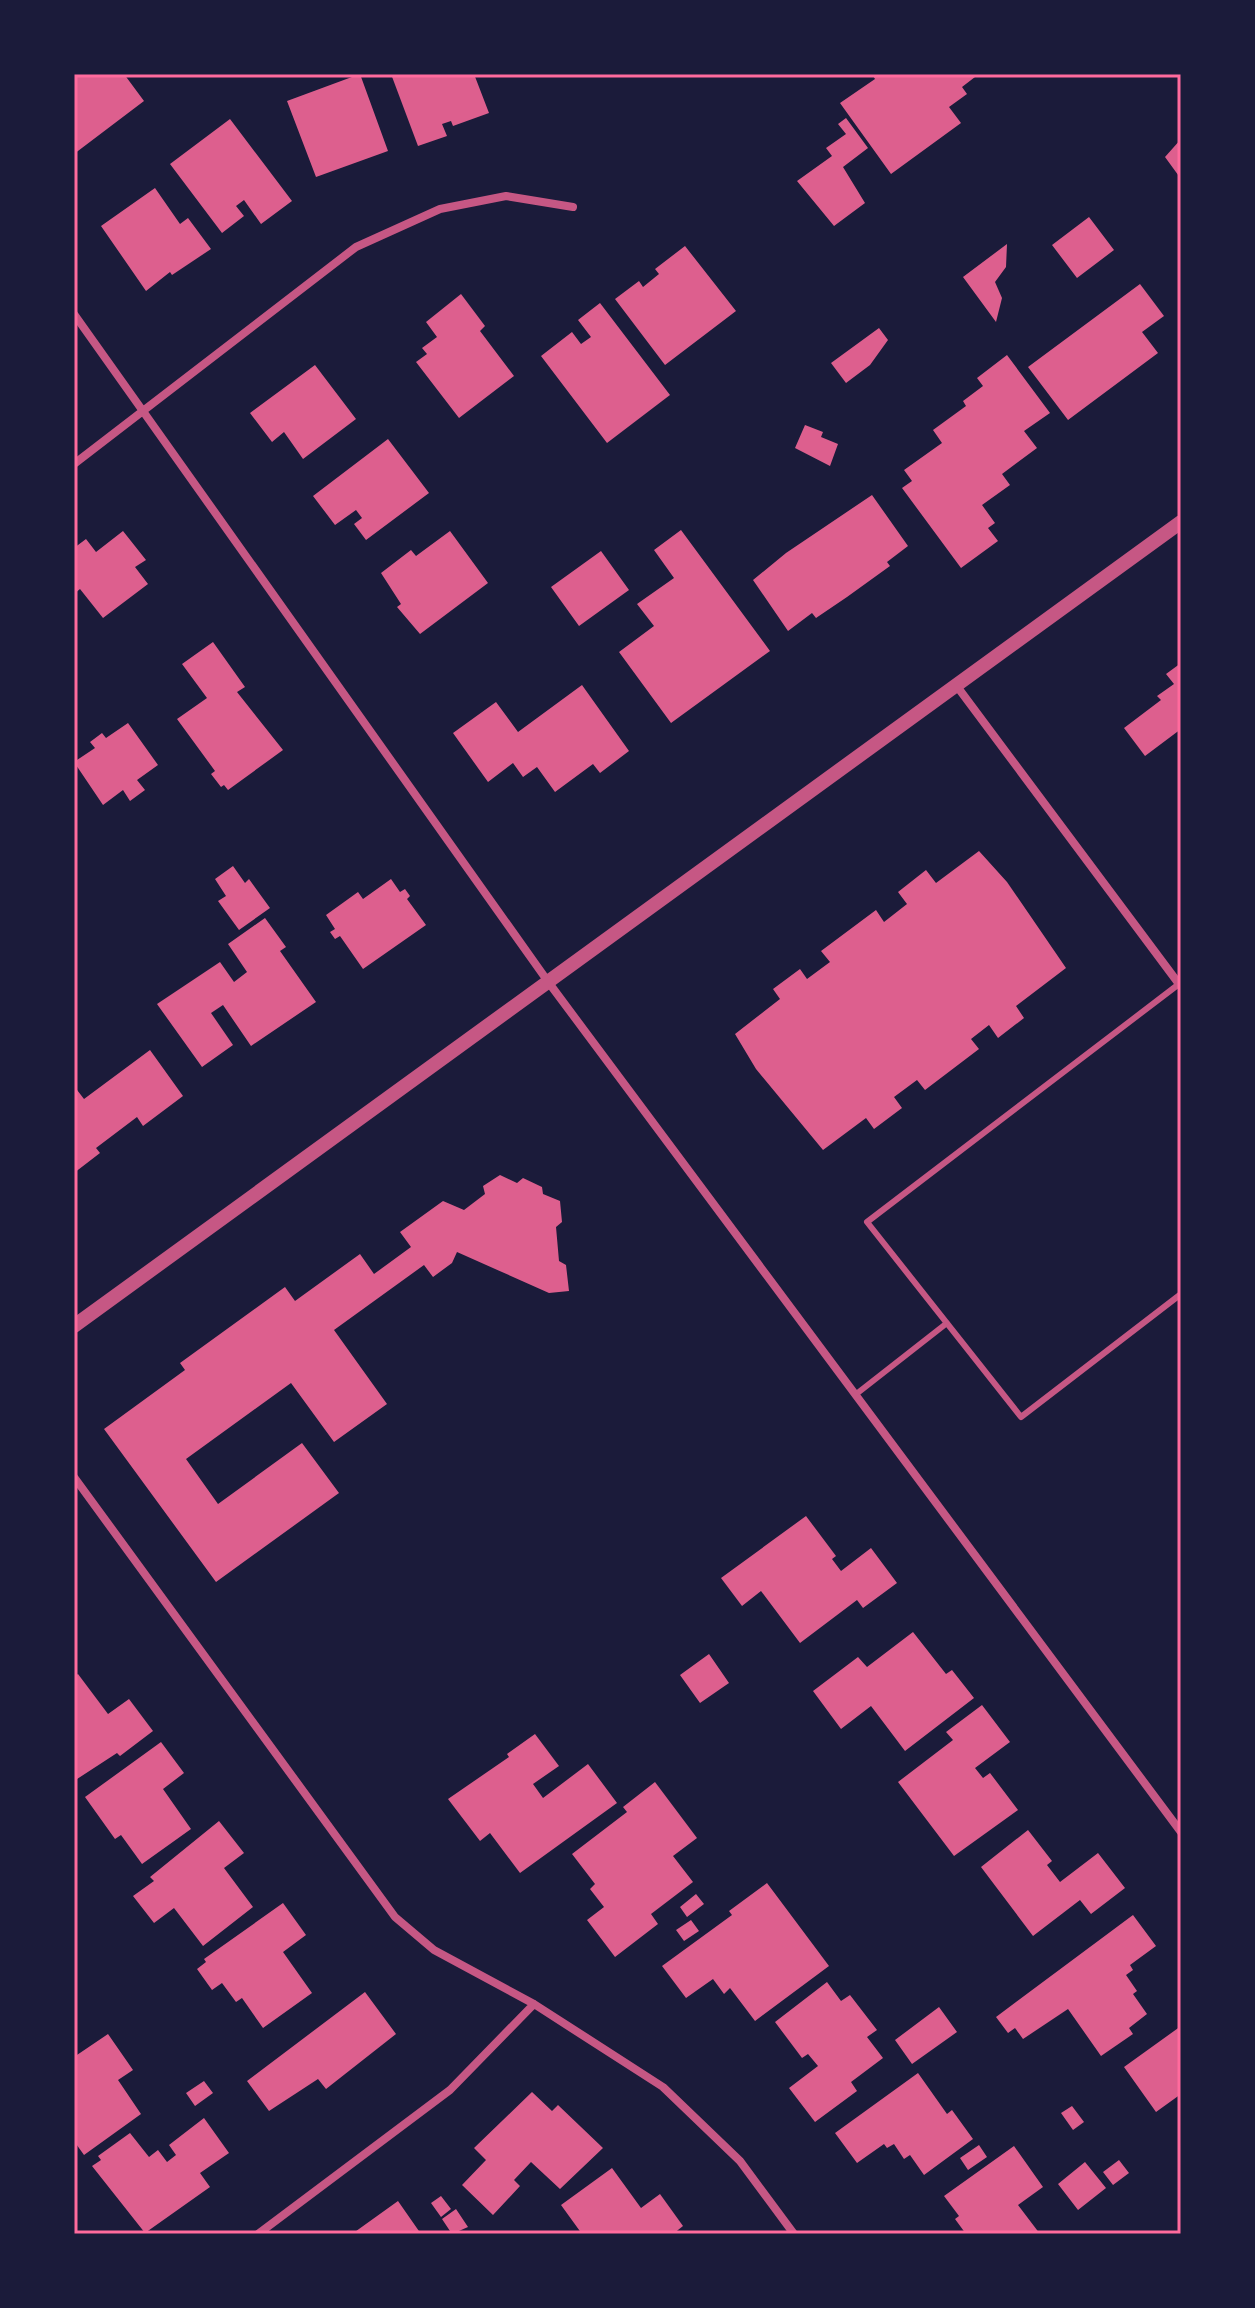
<svg xmlns="http://www.w3.org/2000/svg" width="1255" height="2308" font-family="Mulish,sans-serif">
	<rect width="100%" height="100%" fill="#1b1b3a"/>
	<!-- building -->
	<path fill="#dd5f8e" d="M74,74H124L144,101L74,154Z
		M360,74L388,151L316,177L287,101Z
		M391,74H474L489,113L453,126L451,121L442,124L447,136L418,146Z
		M872,74H972L975,77L962,87L967,94L949,107L961,123L891,174L840,103L875,79Z
		M846,118L868,148L843,167L865,203L834,226L797,181L832,156L826,148L846,134L838,124Z
		M230,119L292,201L261,224L244,200L236,206L244,216L222,233L170,164Z
		M1181,139V179L1165,157Z
		M155,188L180,224L188,218L211,249L172,275L170,272L146,291L101,226Z
		M1089,217L1114,250L1077,278L1052,245Z
		M1007,244L1006,267L995,282L1002,298L996,322L963,277Z
		M685,246L736,311L665,365L615,299L639,281L643,287L659,274L655,269Z
		M1140,284L1164,316L1142,332L1158,353L1068,420L1028,367Z
		M461,294L485,326L480,331L514,376L459,418L416,362L427,354L422,348L437,337L426,322Z
		M600,303L670,395L607,443L541,356L572,332L581,344L591,337L578,320Z
		M879,328L888,340L870,365L846,383L831,363Z
		M1007,355L1050,413L1024,431L1037,448L1002,474L1010,485L982,505L995,523L988,528L998,541L961,568L902,488L912,481L904,470L942,443L933,430L966,406L963,401L983,386L977,378Z
		M315,365L356,419L303,459L284,432L272,442L250,413Z
		M805,425L823,432L821,437L838,444L830,466L795,448Z
		M388,439L429,493L366,540L354,524L362,518L356,510L335,525L313,496Z
		M872,495L908,546L887,562L890,566L847,597L816,618L812,613L788,631L753,580L786,553Z
		M681,530L770,651L671,723L619,652L654,626L637,604L674,578L654,550Z
		M123,531L146,560L135,567L148,584L103,618L80,589L74,594V548L86,539L96,552Z
		M450,531L488,583L420,634L397,607L401,604L381,573L411,550L416,556Z
		M601,551L629,590L579,626L551,587Z
		M213,642L245,687L237,692L283,750L228,790L224,785L221,787L211,774L215,771L177,719L207,698L182,664Z
		M1181,663V729L1145,756L1124,728L1161,700L1157,696L1174,684L1166,674Z
		M582,685L629,751L600,773L593,764L555,792L537,767L523,777L513,763L488,782L453,733L496,702L518,732Z
		M128,723L158,765L137,780L145,790L130,801L123,790L103,805L74,762L95,748L90,742L102,733L106,738Z
		M979,851L1007,882L1066,968L1016,1006L1024,1018L998,1038L989,1025L971,1039L979,1049L925,1090L917,1080L894,1097L902,1108L874,1129L866,1118L823,1150L756,1069L735,1034L780,999L773,989L800,969L807,979L830,962L821,951L876,910L884,922L907,904L898,892L926,870L936,883Z
		M233,866L245,883L249,879L270,908L239,930L218,901L226,896L215,879Z
		M391,879L400,892L405,889L410,896L407,899L426,925L363,969L340,936L335,939L330,932L335,929L326,915L358,892L363,899Z
		M265,918L286,947L280,951L316,1002L251,1046L223,1005L211,1013L233,1045L202,1067L157,1004L220,962L234,982L247,972L228,944Z
		M150,1050L183,1096L143,1126L137,1117L96,1148L100,1153L74,1173V1086L84,1099Z
		M500,1175L517,1183L523,1178L542,1187L543,1194L560,1201L562,1222L556,1227L559,1261L566,1265L569,1291L549,1293L457,1252L452,1263L433,1277L424,1265L334,1330L387,1404L334,1442L291,1383L186,1459L218,1504L302,1443L339,1493L216,1582L104,1429L185,1370L180,1363L285,1287L295,1301L360,1254L374,1274L411,1247L400,1232L443,1201L464,1210L485,1194L483,1186Z
		M806,1516L836,1556L832,1559L841,1571L871,1548L897,1583L863,1608L857,1600L800,1643L761,1591L742,1606L721,1578Z
		M913,1632L946,1674L952,1670L974,1698L905,1751L871,1706L841,1729L813,1691L858,1657L867,1667Z
		M709,1654L729,1683L700,1703L680,1675Z
		M78,1674L108,1714L129,1699L153,1731L120,1756L117,1753L74,1781V1677Z
		M982,1705L1010,1742L975,1768L983,1778L990,1773L1018,1810L954,1856L898,1782L953,1740L946,1732Z
		M535,1734L559,1766L533,1784L543,1798L588,1764L617,1803L520,1873L490,1833L480,1841L448,1799L509,1757L507,1754Z
		M161,1742L184,1773L163,1789L191,1829L142,1864L121,1835L115,1839L85,1797Z
		M655,1782L697,1838L673,1856L693,1882L651,1914L658,1924L615,1957L587,1920L604,1907L590,1889L595,1884L572,1854L627,1812L623,1807Z
		M219,1821L244,1853L224,1868L253,1907L203,1946L174,1908L154,1923L133,1896L154,1881L150,1877Z
		M1028,1830L1052,1861L1047,1865L1060,1882L1098,1853L1125,1888L1091,1914L1080,1900L1033,1936L981,1867Z
		M767,1883L829,1966L755,2021L730,1988L724,1994L713,1979L686,1998L662,1966L732,1915L729,1911Z
		M696,1894L704,1904L687,1917L680,1907Z
		M283,1903L306,1935L283,1952L312,1993L263,2028L242,1998L236,2002L222,1983L212,1990L197,1969L206,1962L204,1959Z
		M1133,1915L1156,1946L1130,1965L1133,1970L1126,1975L1137,1991L1133,1994L1147,2014L1129,2028L1133,2034L1101,2056L1068,2009L1023,2039L1015,2028L1008,2033L996,2017Z
		M691,1920L699,1931L684,1941L676,1930Z
		M827,1982L841,2001L850,1995L877,2030L867,2037L883,2058L851,2082L857,2091L815,2122L789,2088L818,2066L808,2054L802,2058L775,2022Z
		M365,1992L396,2034L326,2089L318,2079L269,2111L247,2081Z
		M939,2007L957,2032L912,2064L895,2040Z
		M1181,2026V2094L1156,2112L1124,2067Z
		M108,2034L133,2070L118,2080L141,2114L84,2155L74,2141V2057Z
		M918,2073L947,2114L952,2110L973,2139L924,2175L910,2155L904,2159L894,2144L887,2148L884,2144L857,2163L835,2133Z
		M204,2081L213,2093L195,2106L186,2093Z
		M532,2092L552,2111L558,2105L603,2148L560,2189L531,2162L514,2180L520,2186L493,2215L462,2185L486,2160L474,2148Z
		M1072,2106L1084,2122L1073,2130L1061,2113Z
		M204,2118L229,2153L200,2173L210,2187L145,2233L92,2166L101,2160L98,2156L130,2133L149,2157L158,2150L167,2162L176,2155L169,2145Z
		M979,2145L987,2157L968,2170L960,2158Z
		M1014,2146L1043,2187L1018,2205L1040,2234H966L955,2219L959,2216L944,2196Z
		M1119,2160L1129,2173L1113,2185L1103,2172Z
		M1085,2162L1106,2188L1078,2210L1058,2184Z
		M612,2168L641,2208L660,2194L683,2226L673,2234H582L561,2205Z
		M441,2196L451,2209L441,2217L431,2203Z
		M398,2201L421,2234H352Z
		M456,2209L468,2227L452,2234L442,2219Z"/>
	<g fill="none" stroke-linecap="round" stroke-linejoin="round">
		<!-- service -->
		<path stroke="#c65784" stroke-width="6" d="M1181,988L1179,984L867,1222L1021,1417L1181,1294
			M855,1395L947,1323"/>
		<!-- minor -->
		<path stroke="#c65784" stroke-width="8" d="M74,314L549,983L1181,1832
			M74,464L356,247L440,209L506,196L573,207
			M956,685L1179,984
			M74,1477L395,1917L434,1950L534,2004L663,2087L740,2161L794,2234
			M258,2234L450,2090L534,2004"/>
		<!-- tertiary -->
		<path stroke="#c65784" stroke-width="14" d="M74,1326L1181,522"/>
	</g>
	<!-- border -->
	<rect width="1255" height="2308" fill="none" stroke="#1b1b3a" stroke-width="152"/>
	<rect x="76" y="76" width="1103" height="2156" fill="none" stroke="#ff6b9d" stroke-width="3"/>
</svg>
